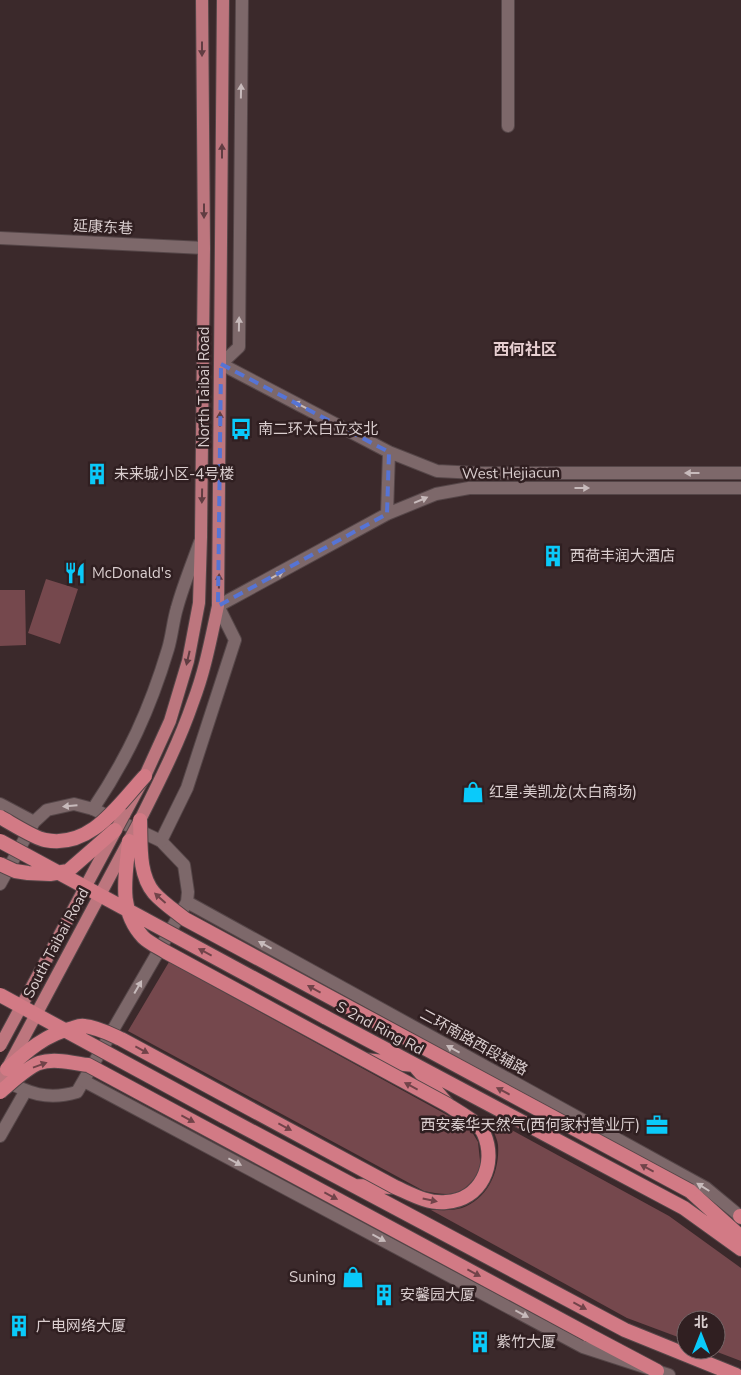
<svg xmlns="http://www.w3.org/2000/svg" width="741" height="1375" font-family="'Nunito Sans','Noto Sans SC',sans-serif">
	<rect width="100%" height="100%" fill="#3b292b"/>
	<!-- green -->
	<path fill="#75484d" d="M46,579L78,589L60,644L28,633Z
		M0,590H25L26,645L0,646Z
		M169,962L469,1127L478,1142L481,1170C462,1196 454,1197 424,1191L128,1031Z
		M486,1116L669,1216L741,1268V1361L712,1350H716V1320H686V1340L627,1318L431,1210C441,1210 453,1211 462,1208C488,1199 500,1171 498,1145C497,1136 490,1125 486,1116Z"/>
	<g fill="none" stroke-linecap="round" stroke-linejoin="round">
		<!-- minor casing -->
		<g stroke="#554648" stroke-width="14">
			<path id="minor" d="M508,126V0
				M221,364L239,347L242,0
				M0,804L34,822
				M0,884L34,822L47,810L74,804L93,809L161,841L184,865L188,892L187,902L77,1092C47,1101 28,1093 2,1079
				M187,902L706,1188L741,1217
				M0,1136L25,1092"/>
		</g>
		<!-- tertiary casing -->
		<g stroke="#554648" stroke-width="14">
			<path id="tertiary" d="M0,238L204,248
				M221,364L389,452L437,471L477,473H741
				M387,514L389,452
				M93,809C128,757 150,709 168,649C172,636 173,621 177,608C183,586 192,564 200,542
				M161,841L187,788L235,640L218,606L387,514L436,494L469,488H741
				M84,1081L583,1347L669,1375"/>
		</g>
		<!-- primary casing -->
		<g stroke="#554648" stroke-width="14">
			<path id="primary" d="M124,815L145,776L170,721L188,661L199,603L201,537L204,248L202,0
				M140,820C159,782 179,743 193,702C205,671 211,638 218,606L223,0"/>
		</g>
		<!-- trunk casing -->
		<g stroke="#554648" stroke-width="16">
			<path id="trunk" d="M325,1017L684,1208L741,1249
				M365,1060L414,1065L448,1105
				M223,1116L625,1330L736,1375
				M355,1186L395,1187
				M690,1191L741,1237
				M740,1216L741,1217
				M587,1334L657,1371"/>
		</g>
		<!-- minor -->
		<use href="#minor" stroke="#7d686a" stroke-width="12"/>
		<!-- tertiary -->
		<use href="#tertiary" stroke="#7d686a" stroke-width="12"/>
		<!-- primary -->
		<use href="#primary" stroke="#bd767e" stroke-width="12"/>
		<!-- trunk -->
		<use href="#trunk" stroke="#d27a85" stroke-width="14"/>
		<!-- primary-bridge casing -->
		<g stroke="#554648" stroke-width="14" stroke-linecap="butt">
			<path id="primary-bridge" d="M0,1046L124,815
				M0,1082L140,820"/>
		</g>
		<!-- trunk-bridge casing -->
		<g stroke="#554648" stroke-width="16" stroke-linecap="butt">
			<path id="trunk-bridge" d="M0,817C11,823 34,838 45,840C91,849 118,805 145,776
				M140,820C141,844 138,874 154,893C163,903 175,911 185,919L690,1191
				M0,841L325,1017
				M0,864L15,871L28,873L50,874L68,871L115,830
				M0,995L223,1116
				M7,1069C27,1051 46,1034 73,1028C76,1027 81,1025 84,1026C97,1027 110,1034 121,1039L395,1187C411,1194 428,1204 446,1202C481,1200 497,1164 484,1134C480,1123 458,1112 448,1105L166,952C158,947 149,943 143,937C117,909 126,875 129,841
				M0,1092C11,1083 26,1068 39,1063C54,1058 73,1063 88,1065L587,1334"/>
		</g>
		<!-- primary-bridge -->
		<use href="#primary-bridge" stroke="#bd767e" stroke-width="12"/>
		<!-- trunk-bridge -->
		<use href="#trunk-bridge" stroke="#d27a85" stroke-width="14"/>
	</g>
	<!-- one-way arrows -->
	<defs><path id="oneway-solid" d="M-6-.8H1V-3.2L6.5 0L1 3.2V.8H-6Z" transform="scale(1.25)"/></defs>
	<g fill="#613d42">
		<use href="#oneway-solid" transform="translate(202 49) rotate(90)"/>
		<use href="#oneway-solid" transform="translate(222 151) rotate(-90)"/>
		<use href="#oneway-solid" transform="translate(204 211) rotate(90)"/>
		<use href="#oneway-solid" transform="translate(220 419) rotate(-90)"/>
		<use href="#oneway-solid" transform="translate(202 496) rotate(91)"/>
		<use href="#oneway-solid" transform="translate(219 581) rotate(-89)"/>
		<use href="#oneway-solid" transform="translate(188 658) rotate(103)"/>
	</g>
	<g fill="#c7babb">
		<use href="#oneway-solid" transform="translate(241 91) rotate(-89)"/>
		<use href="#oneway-solid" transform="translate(239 324) rotate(-89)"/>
		<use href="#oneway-solid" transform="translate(300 405) rotate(-153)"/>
		<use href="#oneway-solid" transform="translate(692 473) rotate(-180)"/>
		<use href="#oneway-solid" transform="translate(582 488)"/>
		<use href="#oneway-solid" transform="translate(421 500) rotate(-23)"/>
		<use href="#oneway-solid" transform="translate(277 575) rotate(-29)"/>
		<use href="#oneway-solid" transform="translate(70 806) rotate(175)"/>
		<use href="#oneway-solid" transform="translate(265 945) rotate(-151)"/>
		<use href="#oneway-solid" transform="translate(138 987) rotate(-60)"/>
		<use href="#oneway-solid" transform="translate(453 1049) rotate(-151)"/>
		<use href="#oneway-solid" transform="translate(235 1162) rotate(28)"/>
		<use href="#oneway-solid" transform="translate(703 1187) rotate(-148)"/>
		<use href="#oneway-solid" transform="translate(379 1238) rotate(28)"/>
		<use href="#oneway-solid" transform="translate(522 1314) rotate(28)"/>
	</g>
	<g fill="#714349">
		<use href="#oneway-solid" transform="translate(160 898) rotate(-138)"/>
		<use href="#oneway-solid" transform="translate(205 952) rotate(-152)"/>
		<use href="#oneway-solid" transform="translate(314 989) rotate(-151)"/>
		<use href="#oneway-solid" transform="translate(142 1050) rotate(28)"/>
		<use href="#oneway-solid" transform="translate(40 1065) rotate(-20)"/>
		<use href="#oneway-solid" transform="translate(411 1086) rotate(-152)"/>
		<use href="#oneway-solid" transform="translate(503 1091) rotate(-152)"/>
		<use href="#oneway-solid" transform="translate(188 1119) rotate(28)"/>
		<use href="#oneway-solid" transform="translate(285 1127) rotate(28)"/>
		<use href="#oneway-solid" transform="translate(647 1168) rotate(-152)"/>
		<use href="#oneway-solid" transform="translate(331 1196) rotate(28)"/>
		<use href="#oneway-solid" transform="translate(430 1200) rotate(12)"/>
		<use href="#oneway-solid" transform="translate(474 1273) rotate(28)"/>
		<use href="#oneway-solid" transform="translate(580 1306) rotate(28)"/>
	</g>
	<!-- marked area -->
	<path fill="none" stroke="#5674d5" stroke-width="4" stroke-dasharray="10 6" stroke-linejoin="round" d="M221,364L389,452L387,514L218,606Z"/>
	<!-- icons -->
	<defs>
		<g id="bus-bare" transform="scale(1.725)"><path d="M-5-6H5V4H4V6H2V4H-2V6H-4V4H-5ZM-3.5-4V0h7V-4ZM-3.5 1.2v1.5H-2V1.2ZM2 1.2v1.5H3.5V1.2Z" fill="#0acafa" stroke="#301f21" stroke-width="2.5" paint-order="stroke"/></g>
		<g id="building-bare" transform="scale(1.725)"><path d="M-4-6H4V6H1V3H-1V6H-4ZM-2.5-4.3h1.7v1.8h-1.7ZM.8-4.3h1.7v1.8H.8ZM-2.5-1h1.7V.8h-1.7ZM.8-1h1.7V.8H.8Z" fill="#0acafa" stroke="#301f21" stroke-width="2.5" paint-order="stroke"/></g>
		<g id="restaurant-bare" transform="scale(1.725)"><path d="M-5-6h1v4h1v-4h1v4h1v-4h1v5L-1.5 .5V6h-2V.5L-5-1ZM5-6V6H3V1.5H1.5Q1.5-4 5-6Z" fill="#0acafa" stroke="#301f21" stroke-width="2.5" paint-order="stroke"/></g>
		<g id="shop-bare" transform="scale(1.725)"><path d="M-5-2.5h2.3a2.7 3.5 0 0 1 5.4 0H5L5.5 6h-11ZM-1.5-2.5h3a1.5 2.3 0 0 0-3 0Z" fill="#0acafa" stroke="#301f21" stroke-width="2.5" paint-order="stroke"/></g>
		<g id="office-bare" transform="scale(1.725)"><path d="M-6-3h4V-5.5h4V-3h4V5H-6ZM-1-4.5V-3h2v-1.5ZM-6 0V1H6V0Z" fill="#0acafa" stroke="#301f21" stroke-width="2.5" paint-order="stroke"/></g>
	</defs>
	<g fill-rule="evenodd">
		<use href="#bus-bare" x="241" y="429"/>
		<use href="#building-bare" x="97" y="474"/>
		<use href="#building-bare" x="553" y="556"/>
		<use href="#restaurant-bare" x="75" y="573"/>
		<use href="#shop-bare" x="473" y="792"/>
		<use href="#office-bare" x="657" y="1125"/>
		<use href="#shop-bare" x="353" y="1277"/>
		<use href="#building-bare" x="384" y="1295"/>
		<use href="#building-bare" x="19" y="1326"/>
		<use href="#building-bare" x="480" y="1342"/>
	</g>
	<g text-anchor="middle" stroke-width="5" stroke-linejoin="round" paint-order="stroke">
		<!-- street labels -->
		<g font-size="15" fill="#dacecf" stroke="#301f21">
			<text transform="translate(103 227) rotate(3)" y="5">延康东巷</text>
			<text transform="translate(204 387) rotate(-90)" y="5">North Taibai Road</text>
			<text transform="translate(511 473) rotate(-1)" y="5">West Hejiacun</text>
			<text transform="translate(56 943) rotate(-62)" y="5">South Taibai Road</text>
			<text transform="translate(380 1028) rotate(28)" y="5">S 2nd Ring Rd</text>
			<text transform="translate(474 1042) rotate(29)" y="5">二环南路西段辅路</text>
		</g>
		<!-- poi labels -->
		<g font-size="15" fill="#dacecf" stroke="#301f21" text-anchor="start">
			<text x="258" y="434">南二环太白立交北</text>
			<text x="114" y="479">未来城小区-4号楼</text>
			<text x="570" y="561">西荷丰润大酒店</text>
			<text x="92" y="578">McDonald's</text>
			<text x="489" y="797">红星·美凯龙(太白商场)</text>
			<text x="640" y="1130" text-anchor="end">西安秦华天然气(西何家村营业厅)</text>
			<text x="336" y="1282" text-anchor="end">Suning</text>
			<text x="400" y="1300">安馨园大厦</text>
			<text x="36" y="1331">广电网络大厦</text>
			<text x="496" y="1347">紫竹大厦</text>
		</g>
		<!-- neighbourhood labels -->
		<g font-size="16" font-weight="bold" fill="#e7cfd1" stroke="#301f21">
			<text x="525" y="355">西何社区</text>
		</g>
	</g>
	<!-- north arrow -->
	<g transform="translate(701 1335)"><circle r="24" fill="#301f21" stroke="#746567"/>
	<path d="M0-4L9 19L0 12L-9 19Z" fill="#0acafa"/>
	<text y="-8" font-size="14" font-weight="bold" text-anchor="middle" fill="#dacecf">北</text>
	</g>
</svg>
